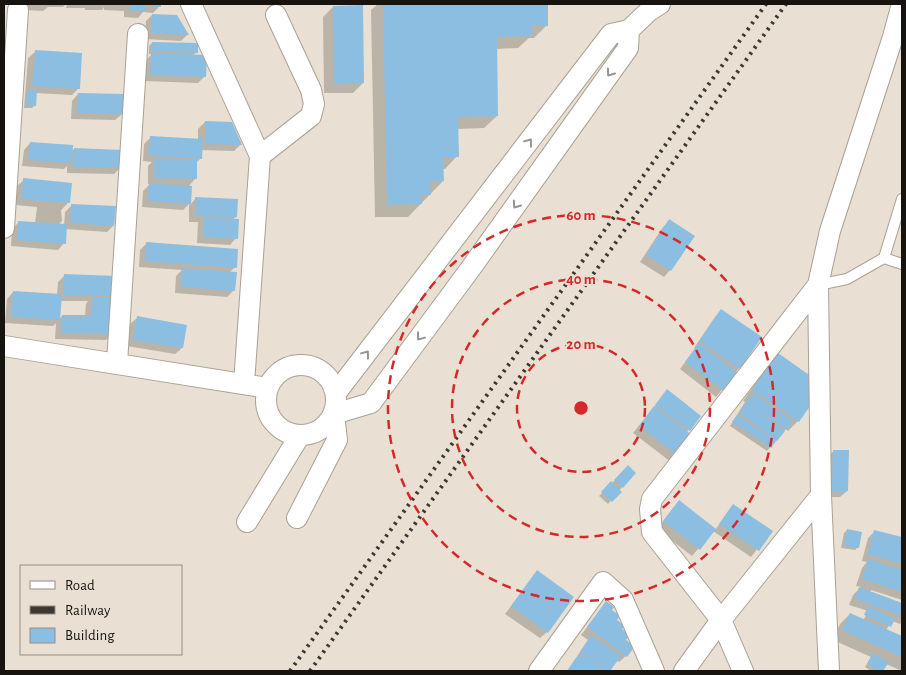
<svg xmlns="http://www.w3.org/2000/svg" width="906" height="675" font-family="'Alegreya Sans',sans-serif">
	<rect width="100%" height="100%" fill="#e9e0d3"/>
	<!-- shadow -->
	<path fill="#0003" fill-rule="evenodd" d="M25,4H66L63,7H48L43,11L24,10Z
		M67,4H160V6L153,13L143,12L138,18L124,17V11L104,10V7L102,10H85V8H66Z
		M378,4H546L547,25L534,38H529L518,48L496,49L497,116L484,128L457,129V156L445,169H442L443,181L408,217H375L371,10Z
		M333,7L363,83L353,93H324L323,17Z
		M152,15L187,35L181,41L145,39L146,21Z
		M152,43L196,52L193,56L205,76L198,83L144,81L145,61L152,54H149V46Z
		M35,52L79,88L72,95L35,93V105L32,108H24L28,58Z
		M78,94L122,114L115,120L71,119L72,101Z
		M205,122L241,144L234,151L201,150V158L196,163L195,179L188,187H191L190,205L196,198L236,217L232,220L236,238L230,245L197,243L198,222H189V204L183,210L142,207L143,191L150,184H148V166L152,162L143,161L144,144L151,137L198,140V129Z
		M30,143L71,152L74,149L120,168L114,174L67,173V166L64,169L22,166L24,150Z
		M24,180L68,203L61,210L62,221L58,225L64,227L65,212L72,205L113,226L107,232L65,229L64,243L58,250L11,246L12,229L19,222L35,223L37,207L15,205L17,186Z
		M670,221L693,236L670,270L664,277L640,262L663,227Z
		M147,243L235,267L230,272L234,290L227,297L175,293L176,276L182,270L139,267L140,250Z
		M64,276L114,277L113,334L106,340L55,339L56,323L53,326L5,323L7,299L13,292L57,295L58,282ZM60,301H88L86,304L85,316H62L59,319Z
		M721,311L739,368L716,397L680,369L695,349L694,348L715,317Z
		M137,318L186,326L182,348L175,354L127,346L130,324Z
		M778,355L815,396L798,421L788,431L786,429L767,451L730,426L745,402L743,401L768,365Z
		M667,391L700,416L687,432L671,462L633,433Z
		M834,451L847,491L840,497H826L827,457Z
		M628,467L634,473L608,504L599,496Z
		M733,506L771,531L751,557L713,531L692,556L657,529L673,509L715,530Z
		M847,530L858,547L855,550L841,548L844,533Z
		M875,531L902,538L900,551L902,552V600L871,590L870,592L902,604V621L900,624L892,621L886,630L902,638V671L886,664L882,671H871L865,667L871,657L833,640L840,624L850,614L863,621L868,611L849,605L853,595L861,587L856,586L862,568L867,562L862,561L868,538Z
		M537,572L547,632L540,638L505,614Z
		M606,603L621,630L624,640L626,656L619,662L616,660L609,671H567L588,640L581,635Z"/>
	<!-- building -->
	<path fill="#8bbee1" d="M130,4H161V7L146,6L145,12L130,10Z
		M383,4H548V26H532V36L497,37L498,116L458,117L459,157H443L444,181L430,182L431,195H421L422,204L387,205Z
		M363,5L364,83L334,84L333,6Z
		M152,14L177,15L189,35L151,33Z
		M152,42L198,43V53L151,51Z
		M35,50L82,53L80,89L32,86Z
		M151,53L207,55L206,77L150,75Z
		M27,90H37L36,106L26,105Z
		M78,93L124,94L123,114L77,113Z
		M205,121L232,122L242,145L205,144Z
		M150,136L203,139L202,159L149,155Z
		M30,142L73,145L72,163L28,160Z
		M74,148L122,150L121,168L73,167Z
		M154,158L197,160V179L154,178Z
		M23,178L72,183L70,203L21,199Z
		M149,183L192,186L191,204L148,201Z
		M195,197L238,199L237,217L195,216Z
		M71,204L116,206L114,226L70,223Z
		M204,217L239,219L238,239L203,237Z
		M669,219L695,236L671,271L646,255Z
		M18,221L67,224L66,244L17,240Z
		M146,242L238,249L237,268L145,261Z
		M182,268L237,272L235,291L181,287Z
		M64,274L116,276L115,296L63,295Z
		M13,291L62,294L60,320L11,317Z
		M92,297H115L114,334L61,333L62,315H91Z
		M721,309L762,337L740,369L699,341Z
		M137,316L187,325L183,348L133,340Z
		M699,343L738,373L724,391L685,362Z
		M778,353L819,382L817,396L799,422L752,390Z
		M667,389L701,416L690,431L655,405Z
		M753,393L793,421L787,430L755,408L785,431L777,441L739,413Z
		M654,406L693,436L678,456L639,426Z
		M737,415L776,441L771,448L732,422Z
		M833,450H849L848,491H832Z
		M628,465L636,473L623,488L614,480Z
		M611,481L622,492L612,502L601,492Z
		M679,500L716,529L700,550L663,521Z
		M733,504L773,531L759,551L719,524Z
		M847,529L862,532L859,548L844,545Z
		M874,530L902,537V564L868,554Z
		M868,559L902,570V592L862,579Z
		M537,570L574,597L548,633L511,606Z
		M859,587L902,603V616L855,599Z
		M606,601L614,607L612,610L620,616L617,620L625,626L622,629L630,635L626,640L635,646L627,657L587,627Z
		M868,606L895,619L891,627L864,615Z
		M850,613L902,636V657L842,630Z
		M591,635L621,656L610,671H607L580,652Z
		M580,653L605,671H567Z
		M873,653L889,662L883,671H879L867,664Z"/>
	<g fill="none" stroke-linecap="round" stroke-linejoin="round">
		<!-- lane casing -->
		<g stroke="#a9a194" stroke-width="12">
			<path id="lane" d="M884,258L902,199
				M818,285L847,279L884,258L902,264"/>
		</g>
		<!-- street casing -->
		<g stroke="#a9a194" stroke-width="22">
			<path id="street" d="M191,4L260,156L244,384
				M260,156L311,116L314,104L311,90L276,15
				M4,228L18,10
				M4,346L268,388
				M117,363L138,34
				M266 400a35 35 0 1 1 70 0a35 35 0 1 1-70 0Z
				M336,393L611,34L629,30L649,11L660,4
				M297,518L337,440L334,414L371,403L471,268L628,48L629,30
				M247,522L300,435
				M539,671L603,582L623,600L654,671
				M684,671L721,620L821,495
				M743,671L721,620L652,532L650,509L652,499L818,285
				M829,671L821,495L818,285L830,231L893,37L902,4"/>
		</g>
		<!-- lane -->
		<use href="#lane" stroke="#fff" stroke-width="10"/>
		<!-- street -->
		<use href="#street" stroke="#fff" stroke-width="20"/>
		<!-- rail -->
		<path stroke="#3d3832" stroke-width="4" stroke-dasharray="2.5 5" stroke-linecap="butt" d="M290,671L766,4
			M310,671L786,4"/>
	</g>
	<!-- one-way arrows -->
	<defs><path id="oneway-chevron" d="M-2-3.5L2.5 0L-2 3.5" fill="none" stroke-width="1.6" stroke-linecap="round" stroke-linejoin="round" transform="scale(1.25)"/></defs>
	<g stroke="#979593">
		<use href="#oneway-chevron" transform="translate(610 73) rotate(126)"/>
		<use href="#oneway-chevron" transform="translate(529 142) rotate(-53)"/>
		<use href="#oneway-chevron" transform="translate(516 205) rotate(125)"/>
		<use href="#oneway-chevron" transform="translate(420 337) rotate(127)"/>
		<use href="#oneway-chevron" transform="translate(366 354) rotate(-53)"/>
	</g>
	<!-- distance rings -->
	<g fill="none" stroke="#d62828" stroke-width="2.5" stroke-dasharray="9 6">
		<circle cx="581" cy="408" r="64"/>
		<circle cx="581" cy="408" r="129"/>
		<circle cx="581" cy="408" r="193"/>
	</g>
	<circle cx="581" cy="408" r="8" fill="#d62828" stroke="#e9e0d3" stroke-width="2.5"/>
	<g font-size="15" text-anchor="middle" font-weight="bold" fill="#d62828" stroke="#e9e0d3" stroke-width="4" stroke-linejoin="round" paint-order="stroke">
		<text x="581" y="220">60 m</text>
		<text x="581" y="284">40 m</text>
		<text x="581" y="349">20 m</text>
	</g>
	<!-- border -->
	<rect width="906" height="675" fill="none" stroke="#17140f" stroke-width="10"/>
	<!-- legend -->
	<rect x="20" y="565" width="162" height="90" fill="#e9e0d3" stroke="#958e85"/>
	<rect x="30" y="581" width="25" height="8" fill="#ffffff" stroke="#958e85"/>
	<text x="65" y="590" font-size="15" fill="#17140f">Road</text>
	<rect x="30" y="606" width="25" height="8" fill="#3d3832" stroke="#958e85"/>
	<text x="65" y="615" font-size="15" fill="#17140f">Railway</text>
	<rect x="30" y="628" width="25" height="15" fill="#8bbee1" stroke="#958e85"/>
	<text x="65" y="640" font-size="15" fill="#17140f">Building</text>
</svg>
